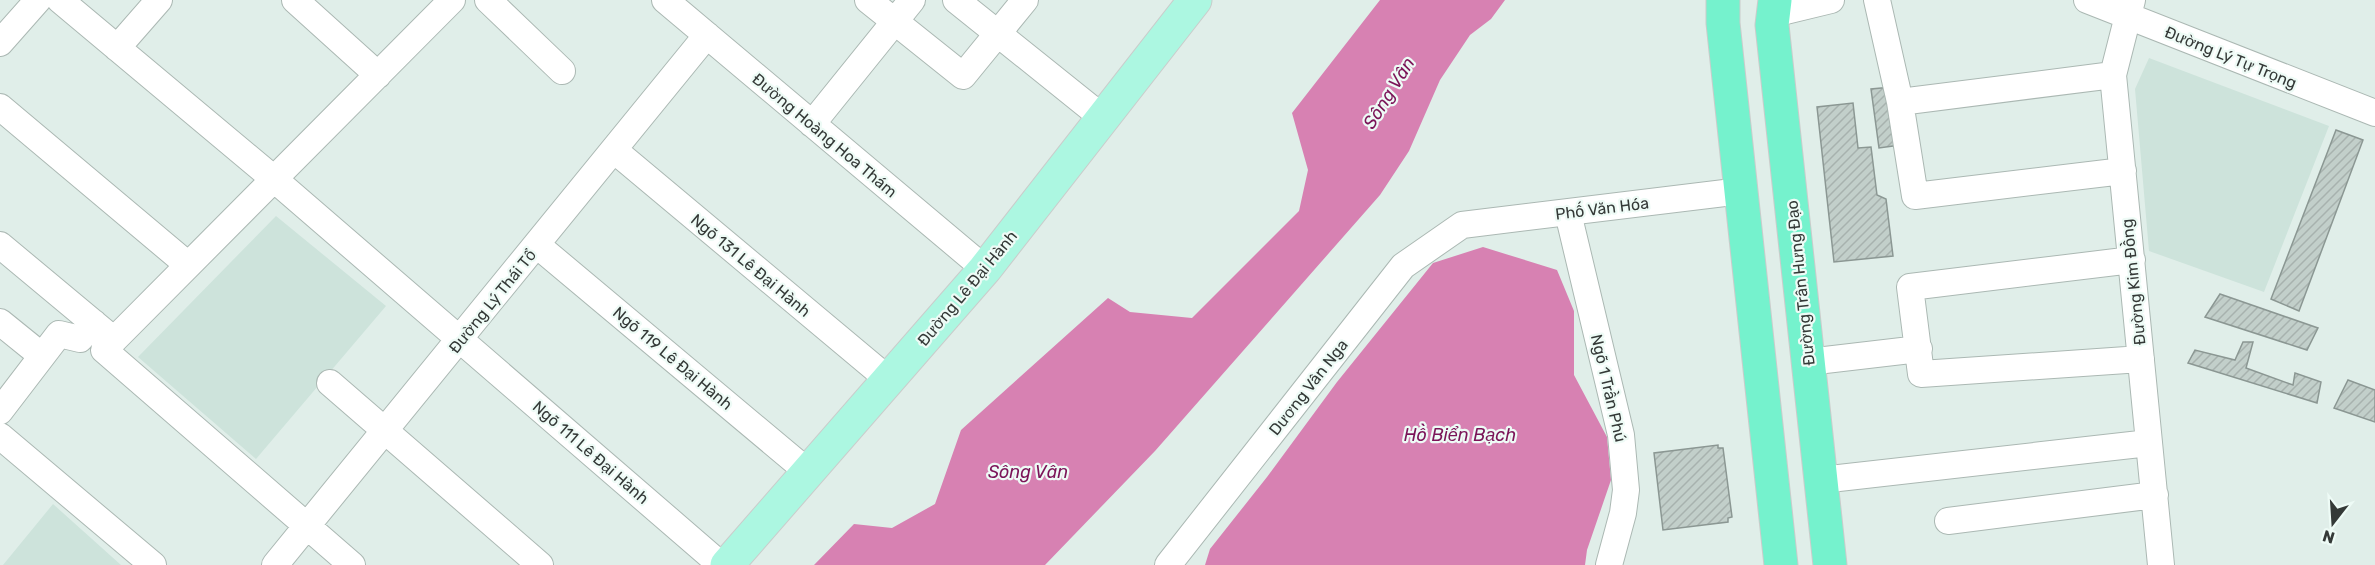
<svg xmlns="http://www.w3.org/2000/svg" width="2375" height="565" font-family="Rubik,sans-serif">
	<defs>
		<pattern id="building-hatch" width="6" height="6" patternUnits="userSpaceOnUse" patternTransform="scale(1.5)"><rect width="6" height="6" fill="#c2cfca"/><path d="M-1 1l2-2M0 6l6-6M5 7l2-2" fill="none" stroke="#a7b2ae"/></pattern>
	</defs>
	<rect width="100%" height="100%" fill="#e0eee9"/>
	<!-- built -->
	<path fill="#cde3db" d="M2149,58L2329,126L2264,292L2149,251L2135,89Z
		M276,216L386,306L256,459L138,357Z
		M53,504L121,565H3Z"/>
	<!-- water -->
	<path fill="#d781b2" d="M1380,0H1505L1491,19L1470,35L1440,80L1409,151L1380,195L1155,451L1045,565H814L854,524L892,528L935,504L961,430L1108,298L1130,312L1192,318L1299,211L1308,170L1292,113Z
		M1483,247L1557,270L1574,311V375L1607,437L1611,480L1587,550L1585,565H1205L1210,549L1267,477L1337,382L1433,263Z"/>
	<!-- building -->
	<path fill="url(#building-hatch)" stroke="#8b9793" stroke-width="1.5" d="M1892,87L1900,145L1879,148L1871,89Z
		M1853,103L1858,148L1871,147L1877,195L1886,199L1893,256L1834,262L1817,107Z
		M2336,130L2363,140L2299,311L2271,299Z
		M2220,294L2318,328L2307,350L2205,317Z
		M2243,342H2253L2246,368L2293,385L2295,373L2321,382L2317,403L2188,363L2195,350L2235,360Z
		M2348,380L2375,390V422L2334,408Z
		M1718,445V448H1723L1732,517L1728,518V522L1663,530L1654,453Z"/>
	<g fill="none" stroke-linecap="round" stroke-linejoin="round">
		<!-- minor casing -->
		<g stroke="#abb8b3" stroke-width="28">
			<path id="minor" d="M60,0L274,179L721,565
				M295,0L378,75
				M488,0L562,71
				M665,0L985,269
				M868,0L963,76L1025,0
				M956,0L1103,118
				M1877,0L1900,102L1915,196L2123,171
				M2087,0L2375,113
				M2132,0L2113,75L2161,565
				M1773,14L1831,0
				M0,43L38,0
				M117,48L159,0
				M1900,102L2113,75
				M0,107L188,265
				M812,124L912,0
				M614,150L889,380
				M1568,213L1621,435L1626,490L1623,513L1609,565
				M0,245L114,340
				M537,245L808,472
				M2132,260L1910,287L1921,374L2141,359
				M0,322L42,356
				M1808,362L1919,349
				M330,383L540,565
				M0,411L59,334L80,339L94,323
				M0,436L153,565
				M1821,480L2149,443
				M1948,521L2155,495
				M275,565L707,35
				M352,565L104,350L452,0
				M1168,565L1403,266L1462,225L1741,191"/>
		</g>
		<!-- major casing -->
		<g stroke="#cacccb" stroke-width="35">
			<path id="major" d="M727,565L985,269L1195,0"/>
		</g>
		<!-- highway casing -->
		<g stroke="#cacccb" stroke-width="35">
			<path id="highway" d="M1723,0V23L1781,565
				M1775,0L1772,25L1830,565"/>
		</g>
		<!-- minor -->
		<use href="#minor" stroke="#fff" stroke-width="26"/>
		<!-- major -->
		<use href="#major" stroke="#acf7e1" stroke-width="33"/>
		<!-- highway -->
		<use href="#highway" stroke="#75f2cd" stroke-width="33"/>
	</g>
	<g text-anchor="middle" stroke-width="4.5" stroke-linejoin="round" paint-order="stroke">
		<!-- street labels -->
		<g font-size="16" fill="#343937" stroke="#eefbf6">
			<text transform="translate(2231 57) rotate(22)" y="6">Đường Lý Tự Trọng</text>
			<text transform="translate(825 135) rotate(40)" y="6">Đường Hoàng Hoa Thám</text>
			<text transform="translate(1602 208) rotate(-7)" y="6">Phố Văn Hóa</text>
			<text transform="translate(751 265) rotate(40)" y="6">Ngõ 131 Lê Đại Hành</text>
			<text transform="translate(2133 282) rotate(-96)" y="6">Đường Kim Đồng</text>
			<text transform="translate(1800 283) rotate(-96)" y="6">Đường Trân Hưng Đạo</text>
			<text transform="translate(967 288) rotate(-50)" y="6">Đường Lê Đại Hành</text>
			<text transform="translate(492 301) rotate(-51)" y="6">Đường Lý Thái Tổ</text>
			<text transform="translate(673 358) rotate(40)" y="6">Ngõ 119 Lê Đại Hành</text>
			<text transform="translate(1308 387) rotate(-52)" y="6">Dương Vân Nga</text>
			<text transform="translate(1609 388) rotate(77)" y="6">Ngõ 1 Trần Phú</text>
			<text transform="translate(591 452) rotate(41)" y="6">Ngõ 111 Lê Đại Hành</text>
		</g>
		<!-- water labels -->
		<g font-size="18" font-style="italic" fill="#7b1458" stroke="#eefbf6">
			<text transform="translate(1389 93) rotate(-58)" y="6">Sông Vân</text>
			<text x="1460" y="441">Hồ Biển Bạch</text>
			<text x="1028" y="478">Sông Vân</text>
		</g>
	</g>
	<!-- north arrow -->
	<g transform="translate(2333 523) rotate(197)" stroke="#eefbf6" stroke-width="4.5" paint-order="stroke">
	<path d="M0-4.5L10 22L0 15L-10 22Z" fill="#343937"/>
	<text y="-9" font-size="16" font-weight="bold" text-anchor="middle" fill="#343937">N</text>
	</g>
</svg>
